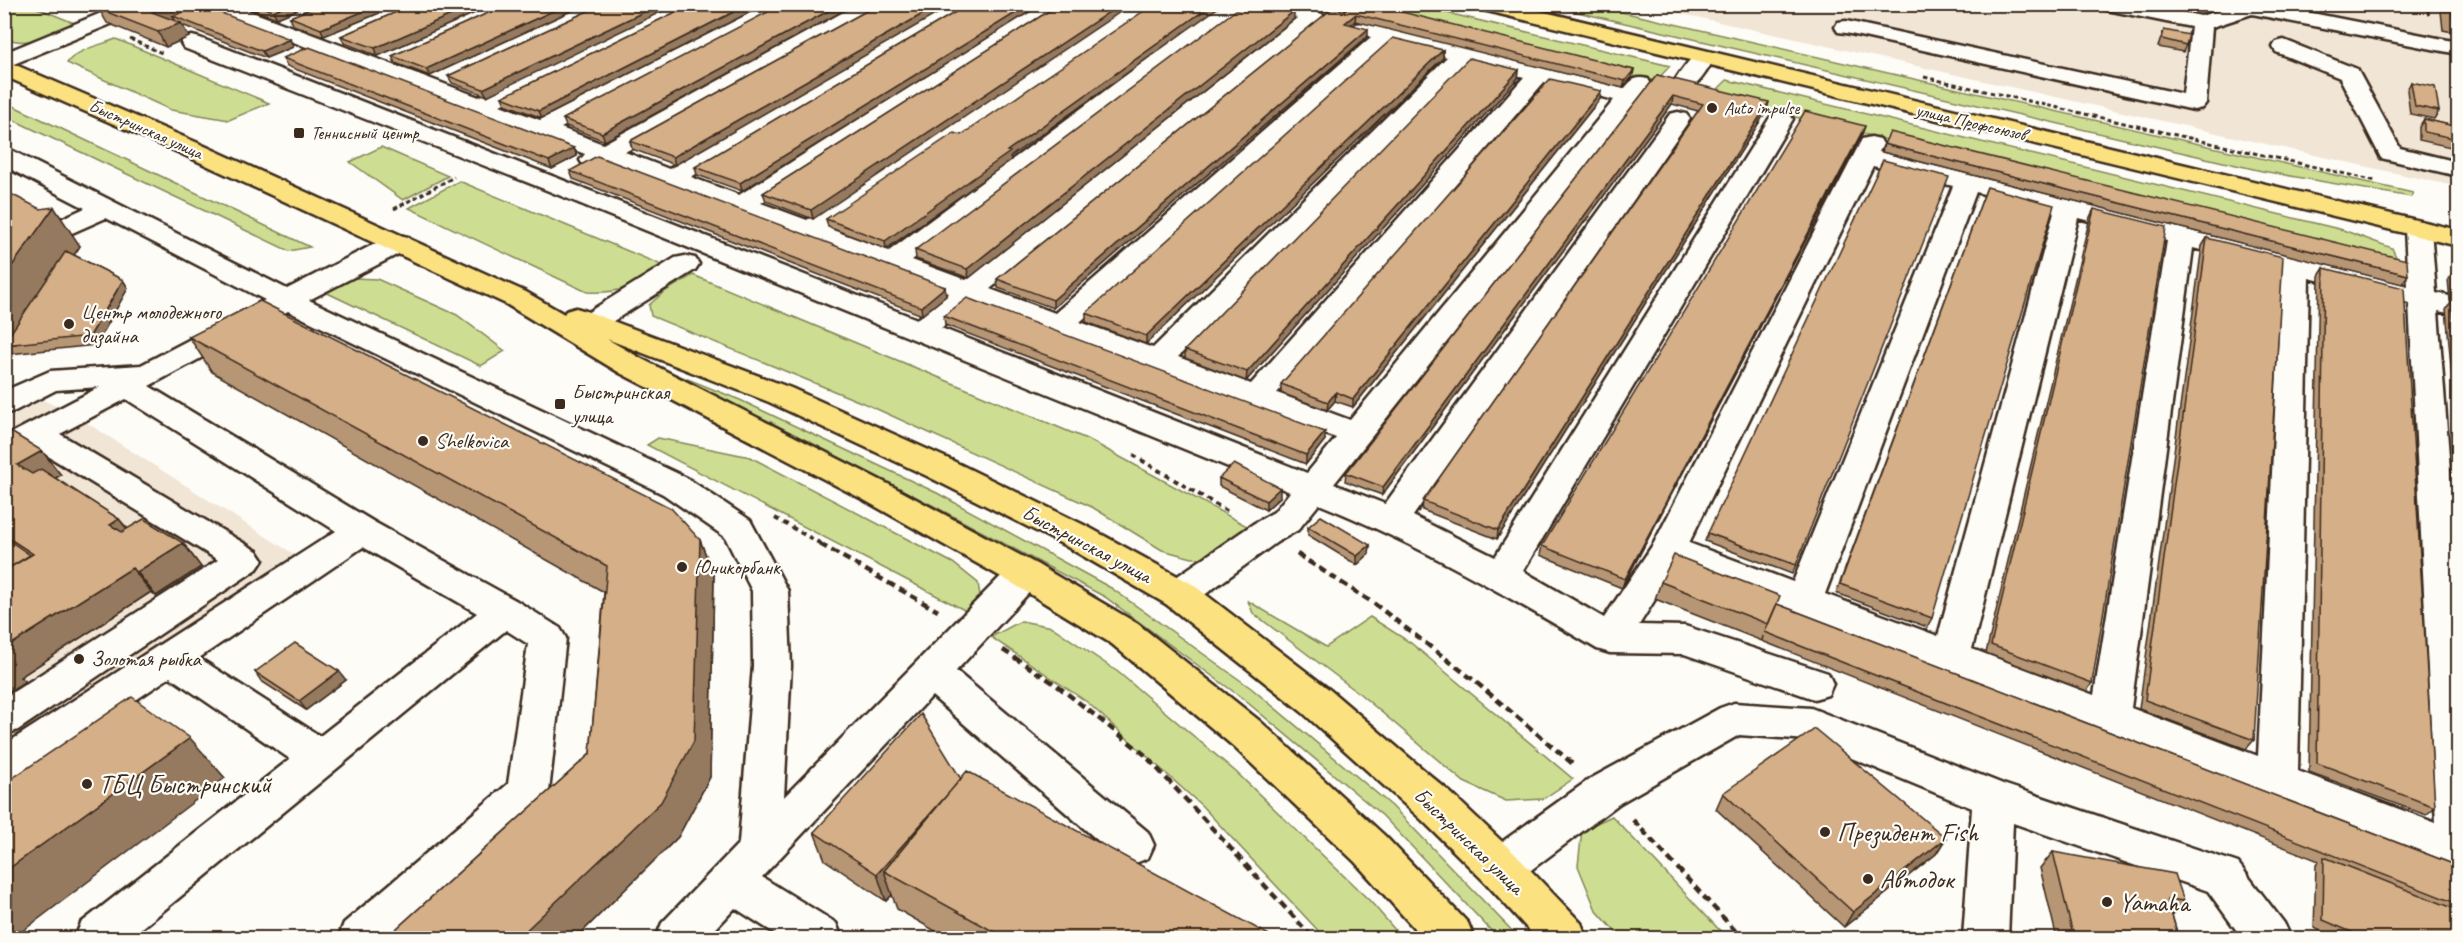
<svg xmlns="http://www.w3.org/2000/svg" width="2463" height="943" font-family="Caveat,sans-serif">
	<rect width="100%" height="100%" fill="#fdfcf7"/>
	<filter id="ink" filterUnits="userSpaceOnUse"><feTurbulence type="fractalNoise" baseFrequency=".0167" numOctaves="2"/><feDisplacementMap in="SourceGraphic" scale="12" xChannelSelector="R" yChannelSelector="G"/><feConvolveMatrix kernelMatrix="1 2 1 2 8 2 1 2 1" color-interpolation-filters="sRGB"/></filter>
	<g filter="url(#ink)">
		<!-- built -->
		<path fill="#f1e5d5" d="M1643,5H2458V187L2221,134Z
			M43,400L73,414L303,560L5,758V420Z"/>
		<!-- green -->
		<path fill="#cdde92" stroke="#848458" stroke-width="1.5" d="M5,5H30L79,25C56,34 29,48 5,38Z
			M1411,5H1414L1670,66L1655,82L1632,77L1398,19Z
			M1547,5H1591L2413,193L2411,197L2262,171Z
			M116,39L269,103L229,120L171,110L67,63C77,49 101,45 116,39Z
			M1727,80L2343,230L2392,248L2401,268L1711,96Z
			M5,102L310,247L289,251L5,116Z
			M381,147L448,176L403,200L350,162Z
			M459,181L664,266C632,285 625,294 587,292L409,208Z
			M693,275L1089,440L1256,531L1216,557L1192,558L1162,550L1092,507L868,405L651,316L649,305L664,292Z
			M353,278L377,279L457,315L505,351L481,366L321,290Z
			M660,368L740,400L937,493L1111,588L1251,688L1392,806L1519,938H1498L1383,816L1242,698L1105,597L930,504L733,407Z
			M658,438L750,457L953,563L978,583L981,602L970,613L647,445Z
			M1248,601L1326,647L1370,617L1411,643L1573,779L1543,799L1506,801L1464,782L1360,694L1253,613Z
			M1021,621L1052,627L1118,672L1236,772L1371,902L1402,938H1325L1202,806L1087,702L991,637Z
			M1612,816L1727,938H1621L1596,910L1578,866L1582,830Z"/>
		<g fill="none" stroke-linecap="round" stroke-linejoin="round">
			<!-- minor casing -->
			<g stroke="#3b2a1e" stroke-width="5">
				<path id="minor" d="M123,4H153L150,8L4,68V53Z
					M247,4L244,9L479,97L673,4H701L698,8L500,105L540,120L765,4H792L789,8L561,128L603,144L858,4H884L881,8L625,152L669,169L952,4H978L975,8L691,177L739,195L1041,4H1066L1063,8L761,203L807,220L1130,4H1155L830,229L889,251L1222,4H1246L912,260L966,280L1297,18L1259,8L1256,4H1293L1320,12L1324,16L1320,20L990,289L1055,313L1371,37L1356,34L1353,29L1356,24L1364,23L1624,89C1632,79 1636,76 1648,79L1651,84L1648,89L1334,484L1385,504L1670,114L1678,112L1686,114L1690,119L1413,516L1495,557L1769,119L1773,114L1781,112L1789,114L1793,119L1523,571L1604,618L1654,543L1862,139L1871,137L1880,139L1883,144L1879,152L2408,286L2405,229L2409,223L2418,221L2427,223L2431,229L2436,293L2458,298V315L2438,311L2458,576V869L1676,566L1639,625L1685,626L1828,673L1833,684L1828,695L1814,699L1684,654L1610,653L1597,649C1506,595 1416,543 1319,504L1298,530L1277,542L1192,604L1179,608L1166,604L1161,594L1166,584L1253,524L1274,512L1290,492L539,187L184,48L181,43L184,38L192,36L200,38L917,319L949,293L606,162L592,167L583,165L580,160L585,154L218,13L215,9L218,4ZM1391,42L1447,57L1153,348L1080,322ZM1467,62L1524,77L1251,384L1178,357ZM1544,82L1614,100L1350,420L1277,393ZM1873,166L1953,186L1793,582L1689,543ZM1976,192L2054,212L1938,636L1825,594ZM2078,218L2167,241L2094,695L1972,649ZM2193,248L2282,271L2258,756L2131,708ZM2309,278L2409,303L2436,823L2298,771ZM973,303L1336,438L1307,473L941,328Z
					M1368,4H1392L1393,6L1390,10C1382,13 1373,12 1368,4Z
					M2097,4H2141L2201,16L2240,4H2266L2458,42V54L2252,14L2212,27L2206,103L2202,108L2194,110L1846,33L1838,32L1835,27L1838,22L1846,21L2183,94L2191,27L2107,10L2100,8Z
					M2284,40L2357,69L2400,148L2458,162V176L2381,158L2340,78L2276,52L2273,47L2276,42Z
					M1704,51L1712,53L1715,58C1705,73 1695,95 1675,90L1672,85C1680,73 1690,55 1704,51Z
					M4,149L13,151L287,289L388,237L398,235L408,237L412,243L408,249L309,300L687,478L750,520L788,591L791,666L784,797L1012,565L1025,561L1038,565L1043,574L1038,583L956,671L1148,832L1154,845L1148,858L1133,864L1118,858L932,696L762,877L836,923L842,938H782L735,908L707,938H656L662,923L739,843L753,666L752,591L725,537L663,494L288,311L149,386L374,522L517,601L560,628L566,638L549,792L543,804L392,938H338L344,923L508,784L528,644L506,630L130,938H75L81,923L290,759L170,677L18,779L4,784V745L336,531L126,399L60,434L257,551L263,560L257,569L18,730L4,735V698L218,560L35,448L4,462V437L100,387L56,390L15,411L4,414V391L50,371L141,365L265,300L106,218L4,263V245L85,208L4,166ZM363,547L477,613L320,736L199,658Z
					M685,256L695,258L699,264L695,270L602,328L592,331L582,328L577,322L582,316L675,258Z
					M1734,703L1811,708L2003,784L2238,863L2284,923L2291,938H2242L2208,891L2013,823L2008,938H1963L1972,808L1808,740L1739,735L1620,803L1515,882L1500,887L1485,882L1478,868L1485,854L1590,779L1720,708Z"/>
			</g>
			<!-- major casing -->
			<g stroke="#3b2a1e" stroke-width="5">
				<path id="major" d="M1473,4H1511L2458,230V246L1483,10L1476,8Z
					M4,60L198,143L526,292L564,314L566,311L576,308L586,311L791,388L951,460L1088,527L1192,584L1330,690L1452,794L1515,854L1581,923L1587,938H1536L1485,882L1422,820L1302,712L1166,604L1064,545L927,476L769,402L607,339L642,359L888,484L1038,565L1138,624L1261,722L1385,836L1468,923L1474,938H1423L1355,862L1233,746L1112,644L1012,583L864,500L620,373L506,304L180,153L4,76Z"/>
			</g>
			<!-- path-far2 -->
			<path stroke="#3b2a1e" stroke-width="3" stroke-dasharray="4.5 3" stroke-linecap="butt" d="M44,4L54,8
				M2424,4L2429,14
				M130,39L162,53
				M1924,77L2376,181
				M394,209L454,177"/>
			<!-- path-far1 -->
			<path stroke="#3b2a1e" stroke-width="4" stroke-dasharray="5 4.5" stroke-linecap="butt" d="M1133,455L1230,513
				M775,518L823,545"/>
			<!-- path -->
			<path stroke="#3b2a1e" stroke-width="4.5" stroke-dasharray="8 5" stroke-linecap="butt" d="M820,544L938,611
				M1297,554L1372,602L1471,678L1573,764
				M1003,650L1055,684L1144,754L1313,938
				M1633,820L1742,938"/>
			<!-- minor -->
			<use href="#minor" fill="#fdfcf7" fill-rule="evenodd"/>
			<!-- major -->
			<use href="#major" fill="#fbe180" fill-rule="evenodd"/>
		</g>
		<!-- wall -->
		<path fill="#b79674" stroke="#3b2a1e" stroke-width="1.5" d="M245,4H311L277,18L246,7Z
			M322,4H401L324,36L293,25L290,17Z
			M415,4H495L378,56L344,43L341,36Z
			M508,4H586L430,76L395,63L392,56Z
			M603,4L487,96L452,83L448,76Z
			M692,4H766L542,118L505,104L502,97Z
			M783,4H856L605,141L566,126L563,119Z
			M879,4L675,165L632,149L630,141Z
			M969,4H1042L742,191L697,175L695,167Z
			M1060,4L813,219L766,201L763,193Z
			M1289,4H1345L1634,70L1632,77L1623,88L1355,21L1351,24L1368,36L1053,308L998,288L997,279L1326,14Z
			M2445,4H2458V33L2443,30L2441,11Z
			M210,7L207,8L293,47L266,58L182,25L189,37L166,47L107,23L99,9Z
			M1294,19L969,278L916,259L915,250Z
			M2164,30L2186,45L2183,52L2158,47L2161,38Z
			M1443,50V58L1146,344L1086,322V313Z
			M283,58L574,148L577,156L552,169L287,66Z
			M1519,70L1518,78L1246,381L1185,358V350Z
			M1657,75L1767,110L1497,539L1422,510L1423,501L1698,111L1672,104L1382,495L1345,481L1346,473Z
			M2411,82L2439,111L2434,119L2410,114L2407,90Z
			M1600,99L1353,407L1335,401L1327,410L1281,393V384Z
			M2424,119L2458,127V142L2455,148L2419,140V127Z
			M1865,126L1862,134L1622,588L1540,555L1542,546Z
			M961,135L1010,157L1011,160L886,249L828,227L826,219Z
			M1884,144L2408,275L2402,284L1882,152Z
			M570,171L945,287L946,296L922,315L573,179Z
			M1987,187L1932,618L1927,627L1836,593Z
			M4,194L80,246L74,255L123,280L128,288L96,345L9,354L4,361Z
			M2094,209L2092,683L2087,691L1986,653L2090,217Z
			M2207,238L2254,740L2246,749L2139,709L2202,246Z
			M2324,268L2435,807L2426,815L2309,772L2319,276Z
			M2454,271L2458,272V446L2446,309L2451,302L2450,301L2448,279Z
			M944,316L1325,440L1306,464L945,325Z
			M189,337L700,540L714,576L710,777L678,837L575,939H385L590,754L604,592L212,372Z
			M4,435L42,451L61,475L55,478L119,519L128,529L183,543L201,567L156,596L151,592L20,677L25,681L4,695Z
			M1219,478L1280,497L1266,510L1219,486Z
			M1308,527L1370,545L1369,554L1357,565L1308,535Z
			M1708,533L1796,565L1792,574L1705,541Z
			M1661,582L1777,604L2458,866V939H2339L2314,928L2316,865L2319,861L1762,641L1763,636L1762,641L1655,599Z
			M255,672L346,680L306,710L261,681Z
			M961,779L1274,939H949L897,909L892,895L886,901L825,860L814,832Z
			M1723,793L1946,838L1936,854L1844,927L1716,809Z
			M2053,852L2184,901L2172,915L2179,939H2057L2040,868Z"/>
		<!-- shaded-wall -->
		<path fill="#957a5e" stroke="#3b2a1e" stroke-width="1.5" d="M171,4H208L210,7L180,18L173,16L175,20L159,26L152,12Z
			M289,4H311L277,18L273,11Z
			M381,4H401L324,36L321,29Z
			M476,4H495L378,56L375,48Z
			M568,4H586L430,76L426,69Z
			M660,4H677L487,96L483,89Z
			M749,4H766L542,118L539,111Z
			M841,4H856L605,141L602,133Z
			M940,4H954L675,165L673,157Z
			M1030,4H1042L742,191L740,183Z
			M1121,4H1132L813,219L811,210Z
			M1213,4H1223L1010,157L1011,160L886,249L885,241L1007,151Z
			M1345,4H1356L1344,18Z
			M1294,11V19L969,278L967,269Z
			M1356,14L1355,21L1344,30L1345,23Z
			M181,23L189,37L166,47L158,32Z
			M1368,29V36L1053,308V300Z
			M290,39L293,47L266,58L262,51Z
			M1443,50V58L1146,344V336Z
			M1519,70L1518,78L1246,381L1247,372Z
			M1634,70L1632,77L1623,88L1625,81Z
			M1601,91L1600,99L1353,407V399Z
			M1673,96L1672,104L1382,495L1383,487Z
			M1769,102L1767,110L1497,539L1498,530Z
			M1865,126L1862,134L1622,588L1625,579Z
			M574,148L577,156L552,169L549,161Z
			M54,207L80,246L16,344L4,345V277Z
			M123,280L128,288L96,345L90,336Z
			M945,287L946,296L922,315L921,307Z
			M4,347L9,354L4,361Z
			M1336,392L1335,401L1327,410L1328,402Z
			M1325,432V440L1306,464V455Z
			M42,451L61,475L37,488L17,465Z
			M1280,488V497L1266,510V501Z
			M119,519L138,543L110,525Z
			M700,540L714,576L710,777L678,837L575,939H517Z
			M183,543L201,567L156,596L137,572Z
			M1370,545L1369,554L1357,565V556Z
			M132,568L151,592L20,677L25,681L4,695V649Z
			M339,671L346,680L306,710L299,701Z
			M190,738L225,778L12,939H4V872Z
			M961,779L884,871L892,895L886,901L877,874Z
			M1946,838L1936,854L1844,927L1853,912Z"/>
		<!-- building -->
		<path fill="#d5af87" stroke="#3b2a1e" stroke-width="1.5" d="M111,4H171L152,12L181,23L158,32L99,9Z
			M255,4H289L273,11Z
			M322,4H381L321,29L290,17Z
			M415,4H476L375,48L341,36Z
			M508,4H568L426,69L392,56Z
			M603,4H660L483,89L448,76Z
			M692,4H749L539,111L502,97Z
			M783,4H841L602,133L563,119Z
			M879,4H940L673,157L630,141Z
			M969,4H1030L740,183L695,167Z
			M1060,4H1121L811,210L763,193Z
			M1154,4H1213L1007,151L1010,152L885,241L826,219L954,133L961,135Z
			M1244,4H1266L1294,11L967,269L915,250Z
			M1352,4H1370L1634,70L1625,81L1356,14L1345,23L1368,29L1053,300L997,279L1333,8L1344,11Z
			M2451,4H2458V17L2452,16Z
			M200,5L290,39L262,51L173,16Z
			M2164,30L2189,35L2186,45L2162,39Z
			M1393,38L1443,50L1146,336L1086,313Z
			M309,47L574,148L549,161L283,58Z
			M1469,58L1519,70L1247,372L1185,350Z
			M1657,75L1769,102L1498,530L1423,501L1703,104L1673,96L1383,487L1346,473Z
			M1550,79L1601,91L1353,399L1336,392L1328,402L1281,384Z
			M2411,82L2435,87L2439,111L2415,106Z
			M1805,111L1865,126L1625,579L1542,546Z
			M2424,119L2458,127V139L2424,132Z
			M1890,132L2407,260L2408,275L1884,144Z
			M597,156L945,287L921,307L570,171Z
			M1883,160L1949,177L1796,565L1708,533Z
			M1987,187L2054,205L1932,618L1840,584Z
			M7,192L40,209L54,207L4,277V194Z
			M2094,209L2166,227L2092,683L1991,645Z
			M2207,238L2283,257L2254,740L2145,700Z
			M66,251L123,280L90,336L4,345V343Z
			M2324,268L2404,288L2435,807L2317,763Z
			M2454,271L2458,272V294L2457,293Z
			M967,298L1325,432L1306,455L944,316Z
			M260,301L671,508L700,540L694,741L661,802L517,939H385L590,754L607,566L189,337Z
			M2452,301L2458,302V366Z
			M11,432L42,451L17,465L32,474L41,469L119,519L110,525L122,532L144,519L183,543L137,572L132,568L4,649V571L33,554L4,535V435Z
			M1234,464L1280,488L1266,501L1219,478Z
			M1321,516L1370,545L1357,556L1308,527Z
			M4,537L30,555L4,571Z
			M1674,555L1780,596L1768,624L1661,582Z
			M1777,604L2458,866V904L1765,632Z
			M295,643L339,671L299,701L255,672Z
			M132,697L190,738L4,872V784Z
			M921,714L961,779L877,874L814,832Z
			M1815,729L1946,838L1853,912L1723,793Z
			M967,771L1273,937L1274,939H1007L884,871Z
			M2053,852L2175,874L2184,901L2167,899L2179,939H2074Z
			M2324,857L2458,910V939H2368L2323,920Z"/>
	</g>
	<!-- markers -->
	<g fill="#3b2a1e" stroke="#fdfcf7" stroke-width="2">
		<circle cx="1712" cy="108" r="6"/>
		<rect x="293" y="127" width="12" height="12" rx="3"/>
		<circle cx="69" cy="324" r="6"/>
		<rect x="554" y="398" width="12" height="12" rx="3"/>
		<circle cx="423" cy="441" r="6"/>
		<circle cx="682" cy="567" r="6"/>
		<circle cx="79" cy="659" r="6"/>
		<circle cx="87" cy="784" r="6"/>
		<circle cx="1825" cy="832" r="6"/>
		<circle cx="1868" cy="879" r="6"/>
		<circle cx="2107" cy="902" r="6"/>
	</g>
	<g text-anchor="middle" stroke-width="4.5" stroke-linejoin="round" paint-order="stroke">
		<!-- far-poi labels -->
		<g font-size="18" fill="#3b2a1e" stroke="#fdfcf7" text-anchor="start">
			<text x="1724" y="114">Auto impulse</text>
			<text x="311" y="139">Теннисный центр</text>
		</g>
		<!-- far-street labels -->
		<g font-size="18" fill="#3b2a1e" stroke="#fdfcf7">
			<text transform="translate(1971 122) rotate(13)" y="6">улица Профсоюзов</text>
			<text transform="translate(146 129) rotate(24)" y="6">Быстринская улица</text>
		</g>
		<!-- poi labels -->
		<g font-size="21" fill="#3b2a1e" stroke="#fdfcf7" text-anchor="start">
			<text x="81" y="319">Центр молодежного<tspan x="81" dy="24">дизайна</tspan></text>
			<text x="572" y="399">Быстринская<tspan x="572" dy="24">улица</tspan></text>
			<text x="435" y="448">Shelkovica</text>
			<text x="694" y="574">Юникорбанк</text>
			<text x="91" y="666">Золотая рыбка</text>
		</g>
		<!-- street labels -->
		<g font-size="21" fill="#3b2a1e" stroke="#fdfcf7">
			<text transform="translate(1087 544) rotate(28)" y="7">Быстринская улица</text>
			<text transform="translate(1469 841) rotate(44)" y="7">Быстринская улица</text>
		</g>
		<!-- near-poi labels -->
		<g font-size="26" fill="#3b2a1e" stroke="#fdfcf7" text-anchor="start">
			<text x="99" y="793">ТБЦ Быстринский</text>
			<text x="1837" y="841">Президент Fish</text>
			<text x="1880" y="888">Автодок</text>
			<text x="2119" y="911">Yamaha</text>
		</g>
	</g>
	<!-- margin -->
	<rect width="2463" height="943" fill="none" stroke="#fdfcf7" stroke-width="24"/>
	<rect x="12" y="12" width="2439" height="919" fill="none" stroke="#3b2a1e" stroke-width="2" filter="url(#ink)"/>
</svg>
